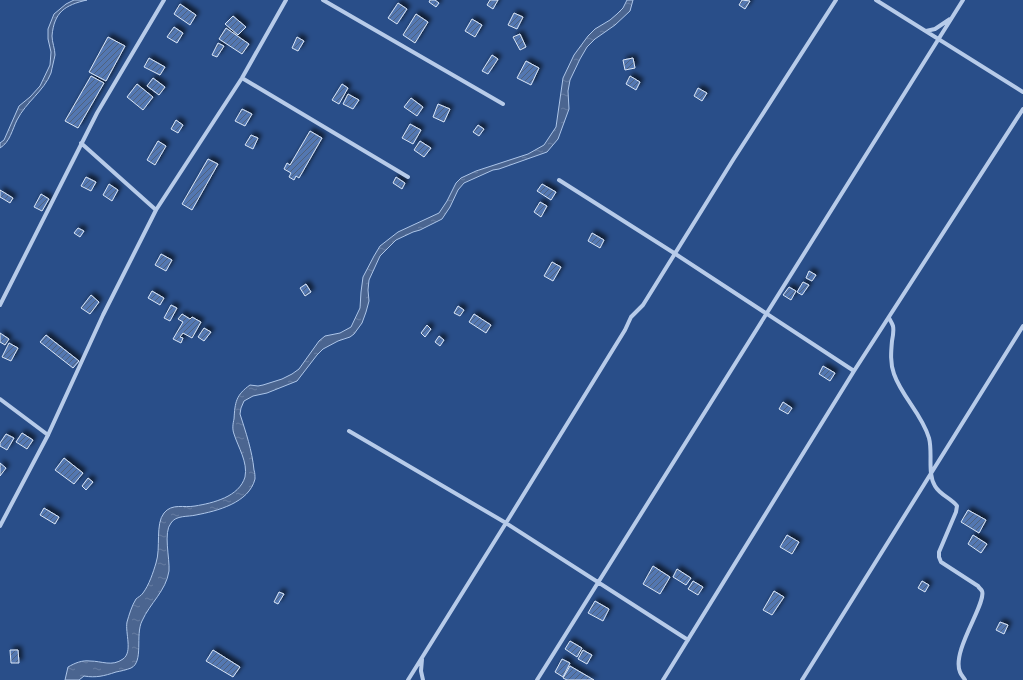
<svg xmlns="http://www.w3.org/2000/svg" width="1023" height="680" font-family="'Public Sans',sans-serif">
	<defs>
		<pattern id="water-ripples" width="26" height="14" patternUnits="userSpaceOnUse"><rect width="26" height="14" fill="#4b6590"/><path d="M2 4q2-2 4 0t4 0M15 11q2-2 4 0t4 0" fill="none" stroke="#667ca1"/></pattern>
		<pattern id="building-hatch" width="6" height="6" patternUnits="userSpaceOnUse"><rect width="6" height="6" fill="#5277b1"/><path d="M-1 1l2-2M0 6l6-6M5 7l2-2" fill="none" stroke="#4f627e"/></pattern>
		<filter id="shadow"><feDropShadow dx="3.5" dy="-3.5" stdDeviation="2" flood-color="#0009"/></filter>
	</defs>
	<rect width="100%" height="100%" fill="#294e89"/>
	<!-- water -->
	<path fill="url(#water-ripples)" stroke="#acc5e9" d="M74,0H87C65,5 54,12 52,36C52,42 55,49 55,55C54,60 52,68 51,73C44,91 26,102 17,120C12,130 10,142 0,148V143L4,140L19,106L30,97L40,86L50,65L51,52L48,39V29L54,14L66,4Z
		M627,0H633L630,11L615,25L595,39L587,47L580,59L570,80L568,91L569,109L558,139L547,152L499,169L493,170L464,183L458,190L450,207L442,219L420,230L413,232L396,240L380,256L369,280L368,290L369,301L366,312L362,323L354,334L350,337L338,341L323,349L317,355L297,381L267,393L253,396L244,401L241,408L240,414C246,433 252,450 254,470C255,473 255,476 255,479C249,503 217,511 196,515C188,517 176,515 171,523C163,532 170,559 169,571C166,591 150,603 142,621C135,635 144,662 131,668C126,670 121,671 116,672C104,676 96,678 84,676L79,680H65L68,667C75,663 82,660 90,661C102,661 112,667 123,659C133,652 125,633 127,622C129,615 132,605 136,599C138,597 141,596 143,593C149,585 153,573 156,563C161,548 155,524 164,513C172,503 184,508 195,506C213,503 239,497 245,477C248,462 238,447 234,434C232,429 233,423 234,419C235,402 236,395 250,385L258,386L263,385L282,379L292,374L299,369L319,341L325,336L340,333L351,327L360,308L361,292L363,277L374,256L380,246L398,232L439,213L447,201L456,183L461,178L476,171L528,154L544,145L556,127L563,78L574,55L588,36L595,29L610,20L617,14L623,8Z"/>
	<!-- building -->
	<path fill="url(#building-hatch)" stroke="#dae6f7" filter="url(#shadow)" d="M430,0H435L439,3L436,7L429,2Z
		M490,0H498L493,9L487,5Z
		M742,0L750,1L745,9L739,5Z
		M398,3L407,9L397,24L388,18Z
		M180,4L196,15L190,25L174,14Z
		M514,13L523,17L517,29L508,25Z
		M416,14L428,22L415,43L403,35Z
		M233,16L246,27L238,35L225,24Z
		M472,19L482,25L475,37L465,31Z
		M174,27L183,33L177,43L167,37Z
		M226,28L249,44L242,54L219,39Z
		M520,34L526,47L520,50L513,37Z
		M108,37L125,46L106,81L89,72Z
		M297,37L304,41L298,51L292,48Z
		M218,43L224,46L217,57L212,55Z
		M492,55L498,59L488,74L482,71Z
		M149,58L165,67L160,75L144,67Z
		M633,58L635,68L625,70L623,60Z
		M526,61L539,68L531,85L517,78Z
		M91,76L104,83L78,128L65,121Z
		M630,76L640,82L636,90L626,84Z
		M153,78L165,87L159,95L147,86Z
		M137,84L153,97L143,110L127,97Z
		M342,84L348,88L339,104L332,100Z
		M698,88L707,93L702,101L694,96Z
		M348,94L359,100L353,109L343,104Z
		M411,98L423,107L417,116L404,107Z
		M438,104L450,109L444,122L433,117Z
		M242,109L252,114L245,126L235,121Z
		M176,120L183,125L178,133L171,129Z
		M410,124L421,130L413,144L402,138Z
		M478,125L484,129L479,136L473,132Z
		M310,131L322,138L299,178L296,176L294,180L289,177L291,173L284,169L287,163L290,165Z
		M251,135L258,138L253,149L245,145Z
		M158,141L166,146L155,165L147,160Z
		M420,141L431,148L424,157L414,150Z
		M208,159L218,164L192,210L182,204Z
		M86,177L96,182L91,191L81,186Z
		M396,177L405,183L402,189L393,183Z
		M109,184L118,190L112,201L103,195Z
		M542,184L556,192L551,200L537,191Z
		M0,190L13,198L10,203L0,197Z
		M41,194L49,199L42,211L34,207Z
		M540,202L547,206L541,217L534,212Z
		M78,228L84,231L80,237L74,233Z
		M592,233L604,240L600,248L588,241Z
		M161,254L172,260L166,271L155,265Z
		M552,262L561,267L553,281L544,276Z
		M809,271L816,275L812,281L806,278Z
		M803,282L809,285L802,295L797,292Z
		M306,284L311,292L305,296L300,288Z
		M789,287L796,291L791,300L783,295Z
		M152,291L164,298L160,305L148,298Z
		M91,295L99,302L90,314L81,308Z
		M171,305L177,308L170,321L164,318Z
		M458,306L464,310L460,316L454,313Z
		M182,314L190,319L192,317L201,322L192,338L183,333L180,337L183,338L181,343L173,339L183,322L178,319Z
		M474,314L491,325L486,333L469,322Z
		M427,325L431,329L425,337L421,333Z
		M204,328L211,332L204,341L198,337Z
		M0,333L9,339L5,345L0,342Z
		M46,335L79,361L73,368L40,342Z
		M439,336L444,340L440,346L435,342Z
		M9,343L18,348L11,361L2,357Z
		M823,366L835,373L830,381L819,374Z
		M783,402L792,408L788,414L779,409Z
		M22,433L33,440L27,449L16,442Z
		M6,434L14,438L7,450L0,446V443Z
		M64,458L83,473L74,484L55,470Z
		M0,463L6,468L0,476Z
		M88,478L93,482L86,490L82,486Z
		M44,508L59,517L55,524L40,515Z
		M968,510L986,520L979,533L961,522Z
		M787,535L799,542L792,554L780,547Z
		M973,535L987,544L981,553L968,544Z
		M653,566L670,577L660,594L643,584Z
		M677,569L691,578L686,585L673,577Z
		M693,581L703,587L698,595L688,589Z
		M922,581L929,585L925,592L918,588Z
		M774,591L784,597L772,615L763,610Z
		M279,592L284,594L278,604L274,602Z
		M595,601L609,609L603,621L588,613Z
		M1000,622L1008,625L1004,634L996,630Z
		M570,641L582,648L577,657L565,649Z
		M10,650H18L19,663H11Z
		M213,650L240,667L233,677L206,661Z
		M583,650L592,655L587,664L578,659Z
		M562,659L570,663L563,677L555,672Z
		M570,666L594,680H567L563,678Z"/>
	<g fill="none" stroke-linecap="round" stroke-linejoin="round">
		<!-- street -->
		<path stroke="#b7cbe9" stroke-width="4" d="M323,0L503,104
			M876,0L1023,92
			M926,31L935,29L950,19
			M242,78L408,177
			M81,143L156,210
			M559,180L674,253L854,371
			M0,305L97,113L164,0
			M889,318C890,320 892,323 893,326C894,331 893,336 892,341C891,352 890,363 894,374C902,397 922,414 929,438C933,453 927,473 935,486C940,495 951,498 957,506L956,512L939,552V557L941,562L978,586C979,588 981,589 982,591C987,603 951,651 960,672C961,675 964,678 965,680
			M0,399L48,435
			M349,431L506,523L688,640
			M0,526L48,435L103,315L156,210L242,78L286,0
			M422,659L421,671L423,680
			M408,680L506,523L625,330L631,317L643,305L733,160L836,0
			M537,680L963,0
			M663,680L854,371L1023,109
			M802,680L1023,326"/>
	</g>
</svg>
